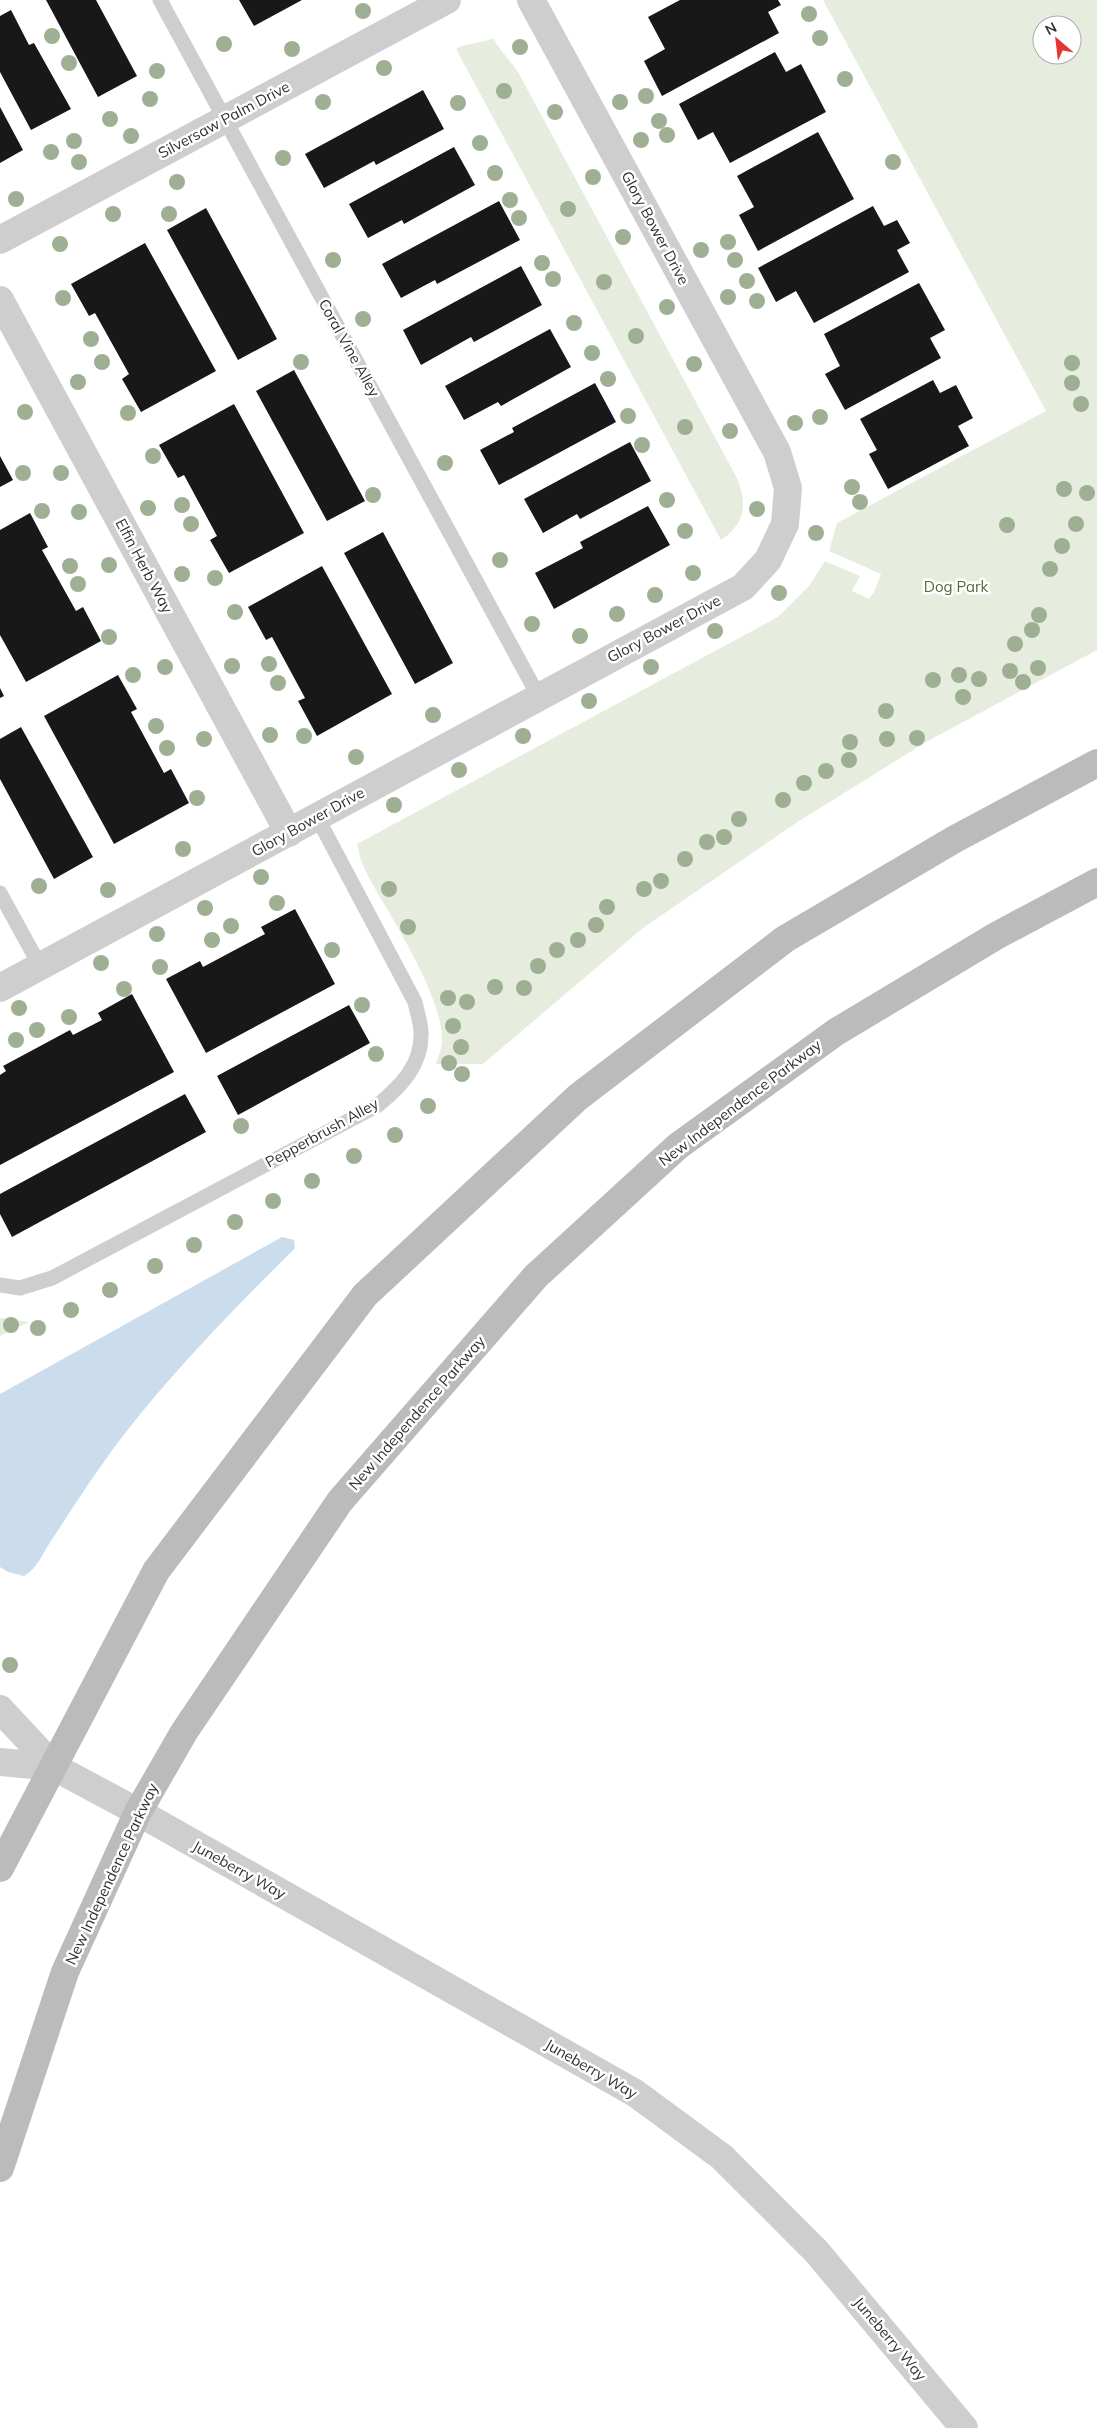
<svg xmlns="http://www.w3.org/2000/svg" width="1097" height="2428" font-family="Mulish,sans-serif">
	<rect width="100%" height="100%" fill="#fff"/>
	<!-- green -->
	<path fill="#e6eddf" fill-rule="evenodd" d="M823,0H1097V650L926,742L796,823L643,928L483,1064H436C438,1057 442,1049 442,1041C443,996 391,918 368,876L361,861L357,844L778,617L809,586L825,561L860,576L852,591L869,599L874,592L881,574L829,551L837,523L1046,411ZM1042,25H1072V55H1042Z
		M493,38C500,51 510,60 518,72L738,480C747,505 745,524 721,540L456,49C468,42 481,44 493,38Z
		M0,1318L29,1322L0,1336Z"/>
	<!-- water -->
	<path fill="#cbdded" d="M282,1237L294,1240L295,1248C230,1313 159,1385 106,1459C86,1486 69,1514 51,1541C42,1554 38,1568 24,1576L8,1572L0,1567V1394Z"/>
	<!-- building -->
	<path fill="#181818" d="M46,0H96L137,76L98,97Z
		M239,0H302L254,26Z
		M680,0H778L781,5L768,12L779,33L662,96L644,61L665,49L648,17Z
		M11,10L29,45L34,43L71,109L31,130L0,72V16Z
		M775,52L786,72L801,64L826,112L730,163L713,132L698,140L679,104Z
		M423,90L444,129L376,165L374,161L324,188L305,154Z
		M0,107L23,150L0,163Z
		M818,132L854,199L758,251L739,215L754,207L737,176Z
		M454,147L475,185L404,224L402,220L368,238L349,204Z
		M499,201L520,240L437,284L435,280L401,298L382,264Z
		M873,206L884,226L897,220L910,243L897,250L909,272L814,323L796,291L776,302L758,268Z
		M206,208L277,339L238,360L167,230Z
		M145,243L216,371L141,412L122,379L129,374L95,313L89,316L71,284Z
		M521,266L542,305L474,342L471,337L421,365L403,330Z
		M919,283L945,330L930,338L941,358L845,410L825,374L840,366L824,334Z
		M550,329L571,367L501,406L498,402L464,420L445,386Z
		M294,370L365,501L327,521L256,391Z
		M933,380L940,393L956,385L973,418L958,426L969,446L888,489L869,454L877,450L860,419Z
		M595,383L616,422L499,485L480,450L514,432L512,428Z
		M234,404L304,533L229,573L210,540L217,536L184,475L178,478L159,445Z
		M630,442L651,481L580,519L577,514L543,533L524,499Z
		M0,456L13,480L0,487Z
		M648,506L670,545L554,609L535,573L583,548L580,542Z
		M30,513L48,547L42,550L76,611L83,607L101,641L26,682L0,635V530Z
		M383,532L453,663L415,684L344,553Z
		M322,566L392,694L317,736L298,701L305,698L272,637L266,640L248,607Z
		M118,675L137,709L131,712L164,773L171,769L189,803L114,844L44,716Z
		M0,688L4,696L0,698Z
		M21,727L93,857L54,879L0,779V739Z
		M295,909L335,984L206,1053L166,979L200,961L203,967L265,934L261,927Z
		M132,994L174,1072L0,1165V1075L6,1071L3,1066L70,1030L73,1035L102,1020L98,1013Z
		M349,1005L370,1043L238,1115L217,1076Z
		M185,1094L206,1132L12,1237L0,1214V1194Z"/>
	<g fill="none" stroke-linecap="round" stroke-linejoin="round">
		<!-- lane -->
		<path stroke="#cecece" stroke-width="15" d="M160,0L539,697
			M0,893L40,966
			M0,1285L20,1288L52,1278L378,1105C401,1086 422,1065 421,1033C421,1023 417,1012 415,1002L317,817"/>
		<!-- street -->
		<path stroke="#cecece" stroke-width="28" d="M0,240L447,0
			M0,300L289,833
			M0,988L743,587L768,560L785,524L788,488L777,452L531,0
			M0,1709L54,1767L138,1812L635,2093L722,2157L816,2251L964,2428
			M0,1762L54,1767"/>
		<!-- secondary -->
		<path stroke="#bbb" stroke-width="28" d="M0,1868L156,1571L365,1295L578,1097L785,939L955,839L1097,763
			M0,2168L65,1972L138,1812L184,1732L340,1501L536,1276L678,1146L836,1032L996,936L1097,882"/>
	</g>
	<!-- trees -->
	<g fill="#9faf94">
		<circle cx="363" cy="11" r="8"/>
		<circle cx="809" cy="14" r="8"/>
		<circle cx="52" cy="36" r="8"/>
		<circle cx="820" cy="38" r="8"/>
		<circle cx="224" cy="44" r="8"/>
		<circle cx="520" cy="47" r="8"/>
		<circle cx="292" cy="49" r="8"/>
		<circle cx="69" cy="63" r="8"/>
		<circle cx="384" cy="68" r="8"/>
		<circle cx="157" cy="71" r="8"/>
		<circle cx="845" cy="79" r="8"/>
		<circle cx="504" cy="91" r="8"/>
		<circle cx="646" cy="96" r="8"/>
		<circle cx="150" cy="99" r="8"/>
		<circle cx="323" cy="102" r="8"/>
		<circle cx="620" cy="102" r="8"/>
		<circle cx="458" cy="103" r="8"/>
		<circle cx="555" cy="112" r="8"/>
		<circle cx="110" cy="119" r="8"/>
		<circle cx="659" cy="121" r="8"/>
		<circle cx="667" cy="135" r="8"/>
		<circle cx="131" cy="136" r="8"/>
		<circle cx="641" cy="140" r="8"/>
		<circle cx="74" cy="141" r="8"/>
		<circle cx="480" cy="143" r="8"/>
		<circle cx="51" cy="152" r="8"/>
		<circle cx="283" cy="158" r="8"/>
		<circle cx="79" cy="162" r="8"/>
		<circle cx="893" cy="162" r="8"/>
		<circle cx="495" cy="173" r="8"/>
		<circle cx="593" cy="177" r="8"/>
		<circle cx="177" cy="182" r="8"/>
		<circle cx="16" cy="199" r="8"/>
		<circle cx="510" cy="200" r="8"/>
		<circle cx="568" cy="209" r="8"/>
		<circle cx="113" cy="214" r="8"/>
		<circle cx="169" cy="214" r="8"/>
		<circle cx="519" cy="218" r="8"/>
		<circle cx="623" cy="237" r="8"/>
		<circle cx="728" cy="242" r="8"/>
		<circle cx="60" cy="244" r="8"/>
		<circle cx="701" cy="250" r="8"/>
		<circle cx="333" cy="260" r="8"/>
		<circle cx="735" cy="260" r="8"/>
		<circle cx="542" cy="263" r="8"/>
		<circle cx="553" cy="279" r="8"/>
		<circle cx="747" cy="281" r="8"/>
		<circle cx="604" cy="282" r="8"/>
		<circle cx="728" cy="297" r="8"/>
		<circle cx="63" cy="298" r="8"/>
		<circle cx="757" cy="301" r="8"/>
		<circle cx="667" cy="307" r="8"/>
		<circle cx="363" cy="319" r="8"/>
		<circle cx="574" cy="323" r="8"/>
		<circle cx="636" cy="336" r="8"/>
		<circle cx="91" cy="339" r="8"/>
		<circle cx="592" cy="353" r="8"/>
		<circle cx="102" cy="362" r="8"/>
		<circle cx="301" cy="362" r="8"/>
		<circle cx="1072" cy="363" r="8"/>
		<circle cx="694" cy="364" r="8"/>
		<circle cx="608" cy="379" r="8"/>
		<circle cx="78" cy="382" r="8"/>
		<circle cx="1072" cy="383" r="8"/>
		<circle cx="1081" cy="404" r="8"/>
		<circle cx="25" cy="412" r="8"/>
		<circle cx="128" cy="413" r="8"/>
		<circle cx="628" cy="416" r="8"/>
		<circle cx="820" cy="417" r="8"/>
		<circle cx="795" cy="423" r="8"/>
		<circle cx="685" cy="427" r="8"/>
		<circle cx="730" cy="431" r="8"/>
		<circle cx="642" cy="445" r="8"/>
		<circle cx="153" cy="456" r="8"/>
		<circle cx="445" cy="463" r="8"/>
		<circle cx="23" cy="473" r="8"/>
		<circle cx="61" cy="473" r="8"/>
		<circle cx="852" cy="487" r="8"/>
		<circle cx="1064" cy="489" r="8"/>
		<circle cx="1087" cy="493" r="8"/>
		<circle cx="373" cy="495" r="8"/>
		<circle cx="667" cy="500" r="8"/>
		<circle cx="860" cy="502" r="8"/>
		<circle cx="182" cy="505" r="8"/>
		<circle cx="148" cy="508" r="8"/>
		<circle cx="757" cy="509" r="8"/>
		<circle cx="42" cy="511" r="8"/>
		<circle cx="79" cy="512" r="8"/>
		<circle cx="191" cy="524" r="8"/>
		<circle cx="1076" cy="524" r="8"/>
		<circle cx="1007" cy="525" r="8"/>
		<circle cx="685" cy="531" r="8"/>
		<circle cx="816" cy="533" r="8"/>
		<circle cx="1062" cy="546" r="8"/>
		<circle cx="500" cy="560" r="8"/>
		<circle cx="109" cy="565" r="8"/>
		<circle cx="70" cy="566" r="8"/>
		<circle cx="1050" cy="569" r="8"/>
		<circle cx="693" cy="573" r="8"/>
		<circle cx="182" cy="574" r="8"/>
		<circle cx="215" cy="578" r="8"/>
		<circle cx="78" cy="584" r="8"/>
		<circle cx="779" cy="593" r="8"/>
		<circle cx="655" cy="595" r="8"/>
		<circle cx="235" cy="612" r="8"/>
		<circle cx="617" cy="614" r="8"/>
		<circle cx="1039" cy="615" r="8"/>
		<circle cx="532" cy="624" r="8"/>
		<circle cx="1032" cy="630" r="8"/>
		<circle cx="715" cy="631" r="8"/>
		<circle cx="580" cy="636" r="8"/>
		<circle cx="109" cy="637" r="8"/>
		<circle cx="1015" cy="644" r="8"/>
		<circle cx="269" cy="664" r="8"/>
		<circle cx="232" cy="666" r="8"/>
		<circle cx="165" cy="667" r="8"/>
		<circle cx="651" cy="667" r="8"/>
		<circle cx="1038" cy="668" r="8"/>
		<circle cx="1010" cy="671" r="8"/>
		<circle cx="133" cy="675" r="8"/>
		<circle cx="959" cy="675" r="8"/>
		<circle cx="979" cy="679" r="8"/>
		<circle cx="933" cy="680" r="8"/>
		<circle cx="1023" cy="682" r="8"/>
		<circle cx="278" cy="683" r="8"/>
		<circle cx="963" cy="697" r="8"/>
		<circle cx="589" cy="701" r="8"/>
		<circle cx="886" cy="711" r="8"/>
		<circle cx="433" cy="715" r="8"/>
		<circle cx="156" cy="726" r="8"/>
		<circle cx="270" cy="735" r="8"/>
		<circle cx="304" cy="736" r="8"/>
		<circle cx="523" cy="736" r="8"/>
		<circle cx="917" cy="738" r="8"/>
		<circle cx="204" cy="739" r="8"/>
		<circle cx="887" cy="739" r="8"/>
		<circle cx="850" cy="742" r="8"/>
		<circle cx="167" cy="748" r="8"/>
		<circle cx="356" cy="757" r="8"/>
		<circle cx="849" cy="760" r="8"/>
		<circle cx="459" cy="770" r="8"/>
		<circle cx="826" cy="771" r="8"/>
		<circle cx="804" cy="783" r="8"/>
		<circle cx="197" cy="798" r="8"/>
		<circle cx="783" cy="800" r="8"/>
		<circle cx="394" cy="805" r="8"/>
		<circle cx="739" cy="819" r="8"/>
		<circle cx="724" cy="837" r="8"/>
		<circle cx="707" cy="842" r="8"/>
		<circle cx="183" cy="849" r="8"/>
		<circle cx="685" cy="859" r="8"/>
		<circle cx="261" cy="877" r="8"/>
		<circle cx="661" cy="881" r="8"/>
		<circle cx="39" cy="886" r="8"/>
		<circle cx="389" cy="889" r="8"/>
		<circle cx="644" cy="889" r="8"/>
		<circle cx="108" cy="890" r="8"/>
		<circle cx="277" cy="903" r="8"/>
		<circle cx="607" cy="907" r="8"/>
		<circle cx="205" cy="908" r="8"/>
		<circle cx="596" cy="925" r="8"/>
		<circle cx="231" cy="926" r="8"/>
		<circle cx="408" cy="927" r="8"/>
		<circle cx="157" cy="934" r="8"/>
		<circle cx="212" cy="940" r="8"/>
		<circle cx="578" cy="940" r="8"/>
		<circle cx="332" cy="950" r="8"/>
		<circle cx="557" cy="950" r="8"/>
		<circle cx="101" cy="963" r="8"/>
		<circle cx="538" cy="966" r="8"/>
		<circle cx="160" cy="967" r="8"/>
		<circle cx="495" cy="987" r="8"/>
		<circle cx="524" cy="988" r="8"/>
		<circle cx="124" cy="989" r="8"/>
		<circle cx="448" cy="998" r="8"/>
		<circle cx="467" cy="1002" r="8"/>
		<circle cx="362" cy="1005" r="8"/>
		<circle cx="19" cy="1008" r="8"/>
		<circle cx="69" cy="1017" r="8"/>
		<circle cx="453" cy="1026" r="8"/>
		<circle cx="37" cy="1030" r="8"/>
		<circle cx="16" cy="1040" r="8"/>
		<circle cx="461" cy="1047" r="8"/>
		<circle cx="376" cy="1054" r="8"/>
		<circle cx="449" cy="1063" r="8"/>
		<circle cx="462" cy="1074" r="8"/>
		<circle cx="428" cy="1106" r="8"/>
		<circle cx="241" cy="1126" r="8"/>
		<circle cx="395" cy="1135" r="8"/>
		<circle cx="354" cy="1156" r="8"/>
		<circle cx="312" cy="1181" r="8"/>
		<circle cx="273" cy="1201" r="8"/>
		<circle cx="235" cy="1222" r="8"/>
		<circle cx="194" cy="1245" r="8"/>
		<circle cx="155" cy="1266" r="8"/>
		<circle cx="110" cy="1290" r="8"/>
		<circle cx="71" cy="1310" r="8"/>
		<circle cx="11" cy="1325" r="8"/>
		<circle cx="38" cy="1328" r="8"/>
		<circle cx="10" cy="1665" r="8"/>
	</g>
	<g text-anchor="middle" stroke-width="5" stroke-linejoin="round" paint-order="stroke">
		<!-- street labels -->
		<g font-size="15" fill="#313131" stroke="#fff">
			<text transform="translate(224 120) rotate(-28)" y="5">Silversaw Palm Drive</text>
			<text transform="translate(655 228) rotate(62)" y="5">Glory Bower Drive</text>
			<text transform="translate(349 348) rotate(61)" y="5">Coral Vine Alley</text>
			<text transform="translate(144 566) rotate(62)" y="5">Elfin Herb Way</text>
			<text transform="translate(664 629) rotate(-28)" y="5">Glory Bower Drive</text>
			<text transform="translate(308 822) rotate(-29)" y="5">Glory Bower Drive</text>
			<text transform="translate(740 1103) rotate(-37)" y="5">New Independence Parkway</text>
			<text transform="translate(322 1133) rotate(-29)" y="5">Pepperbrush Alley</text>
			<text transform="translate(417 1413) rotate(-49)" y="5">New Independence Parkway</text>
			<text transform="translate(239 1870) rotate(29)" y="5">Juneberry Way</text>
			<text transform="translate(112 1874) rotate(-65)" y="5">New Independence Parkway</text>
			<text transform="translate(591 2069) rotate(30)" y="5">Juneberry Way</text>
			<text transform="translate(890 2339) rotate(50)" y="5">Juneberry Way</text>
		</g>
		<!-- park labels -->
		<g font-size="15" fill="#506d3d" stroke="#fff">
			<text x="956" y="592">Dog Park</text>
		</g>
	</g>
	<!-- north arrow -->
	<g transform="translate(1057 40) rotate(332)"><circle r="24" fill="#ffffff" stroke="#adadad"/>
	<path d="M0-4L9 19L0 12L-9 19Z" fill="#e63434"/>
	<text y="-8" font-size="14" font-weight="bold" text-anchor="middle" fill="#313131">N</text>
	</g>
</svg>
